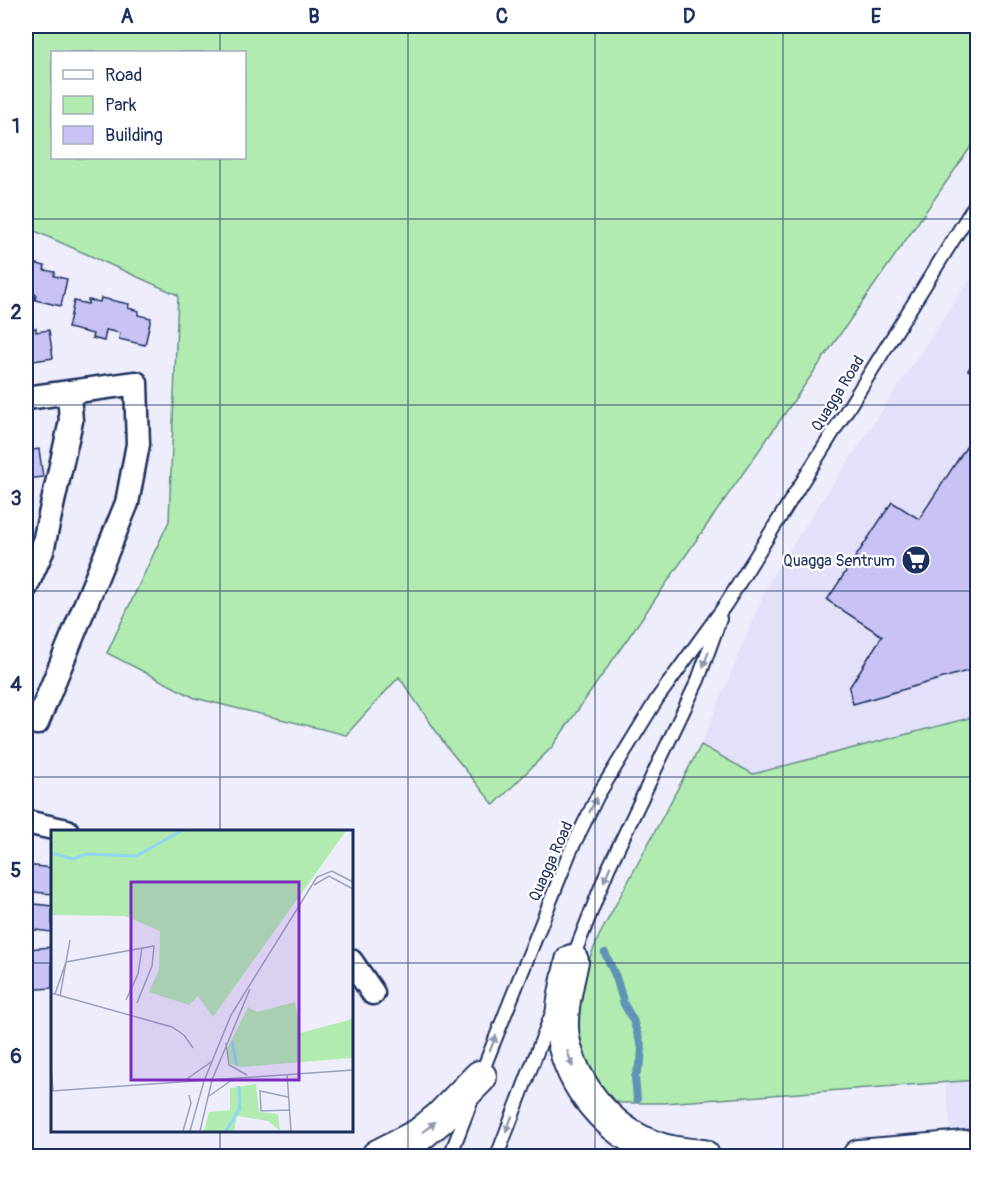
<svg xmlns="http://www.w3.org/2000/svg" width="1003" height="1182" font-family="Pangolin,sans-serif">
	<rect width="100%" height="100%" fill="#eeedfc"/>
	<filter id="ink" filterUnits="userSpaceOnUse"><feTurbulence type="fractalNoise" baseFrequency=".0167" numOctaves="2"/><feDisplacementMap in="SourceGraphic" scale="12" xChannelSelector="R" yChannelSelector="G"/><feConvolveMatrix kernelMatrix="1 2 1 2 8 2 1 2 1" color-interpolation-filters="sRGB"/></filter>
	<g filter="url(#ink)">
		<!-- built -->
		<path fill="#e3e0fa" d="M977,268V716L753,774L701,745L770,579Z
			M977,1080V1156H954L945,1083Z"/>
		<!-- green -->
		<path fill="#b1ebb0" stroke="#668d87" stroke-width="1.5" fill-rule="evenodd" d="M26,26H977V138L552,747L494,805L447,747L399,677L346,735L195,698L107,653L169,521L178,295L26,227ZM52,52H244V158H52Z
			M977,716V1080L664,1103H619L593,1086L577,1055L574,995L599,936L701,745L753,774Z"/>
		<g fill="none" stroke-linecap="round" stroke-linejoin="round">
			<!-- stream -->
			<path stroke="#6293b7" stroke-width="8" d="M605,953L616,977L624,1004L633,1020L642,1048L641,1061L635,1077L637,1099"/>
		</g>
		<!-- building -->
		<path fill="#c8c2f5" stroke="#1b2f5e" stroke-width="1.5" d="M26,261L45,266L44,270L55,272L54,276L67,279L61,306L35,300L36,294L26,292Z
			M101,298L129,304L128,308L139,311L138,315L151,318L145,345L119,339L120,333L106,330L104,341L92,338L93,334L68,328L74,301L88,304V300L100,302Z
			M36,328V332L49,330L53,358L27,362L26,329Z
			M978,355V377L968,370Z
			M978,429V668L853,704L849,688L882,636L827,600L892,502L919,519Z
			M26,447V451L39,449L43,477L26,479Z
			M26,865L52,868V894L26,891Z
			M26,903L52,906V932L26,929Z
			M52,947V988L26,990V949Z"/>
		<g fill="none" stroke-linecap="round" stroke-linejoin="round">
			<!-- lane casing -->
			<g stroke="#1b2f5e" stroke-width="16">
				<path id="lane" d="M572,960L608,869L698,680L720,619
					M480,1077L570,852L598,795L657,699L726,604L978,200
					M450,1156L472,1099
					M497,1156L552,1013"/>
			</g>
			<!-- street casing -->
			<g stroke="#1b2f5e" stroke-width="27">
				<path id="street" d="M26,398L136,383L138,444L127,503L37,723
					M26,587L42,551L71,421L69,392
					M26,822L67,831
					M351,961L373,993"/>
			</g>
			<!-- secondary casing -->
			<g stroke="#1b2f5e" stroke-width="36">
				<path id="secondary" d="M572,961C567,985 559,1014 563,1038C572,1086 608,1130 653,1147C669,1153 686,1155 703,1156
					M378,1156L419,1135L440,1118L480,1077
					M859,1156L978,1146"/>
			</g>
			<!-- lane -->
			<use href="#lane" stroke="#fff" stroke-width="12"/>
			<!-- street -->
			<use href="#street" stroke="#fff" stroke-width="22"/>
			<!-- secondary -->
			<use href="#secondary" stroke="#fff" stroke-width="32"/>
		</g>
		<!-- one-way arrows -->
		<defs><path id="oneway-solid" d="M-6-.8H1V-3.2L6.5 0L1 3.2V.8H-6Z" transform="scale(1.5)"/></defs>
		<g fill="#8d97ae">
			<use href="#oneway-solid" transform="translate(706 659) rotate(110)"/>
			<use href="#oneway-solid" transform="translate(593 805) rotate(-64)"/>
			<use href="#oneway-solid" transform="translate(607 874) rotate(113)"/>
			<use href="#oneway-solid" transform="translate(493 1043) rotate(-68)"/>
			<use href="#oneway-solid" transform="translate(570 1059) rotate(72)"/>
			<use href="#oneway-solid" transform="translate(509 1124) rotate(111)"/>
			<use href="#oneway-solid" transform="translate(429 1127) rotate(-39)"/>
		</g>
	</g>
	<!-- grid -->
	<path fill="none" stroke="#1b2f5e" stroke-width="1.5" stroke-opacity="0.55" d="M220,26V52M408,26V1156M595,26V1156M783,26V1156M220,158V831M26,219H978M26,405H978M26,591H978M26,777H978M26,963H52M351,963H978M220,1130V1156"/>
	<!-- icons -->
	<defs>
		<g id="supermarket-disc" transform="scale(1.5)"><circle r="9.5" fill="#1b2f5e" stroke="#fff"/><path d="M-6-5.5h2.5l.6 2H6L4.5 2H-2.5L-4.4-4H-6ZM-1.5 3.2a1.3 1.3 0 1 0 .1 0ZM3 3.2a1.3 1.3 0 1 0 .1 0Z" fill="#fff"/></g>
	</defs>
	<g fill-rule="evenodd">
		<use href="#supermarket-disc" x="916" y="560"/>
	</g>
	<g text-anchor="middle" stroke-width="4.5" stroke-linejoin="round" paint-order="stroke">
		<!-- street labels -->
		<g font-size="16" fill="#1b2f5e" stroke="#fff">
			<text transform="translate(837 393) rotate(-58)" y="6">Quagga Road</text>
			<text transform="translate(550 861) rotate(-66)" y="6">Quagga Road</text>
		</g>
		<!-- poi labels -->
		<g font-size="16" fill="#1b2f5e" stroke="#fff" text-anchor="end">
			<text x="895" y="566">Quagga Sentrum</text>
		</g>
	</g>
	<!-- overview -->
	<g transform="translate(51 830)">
		<rect width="302" height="302" fill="#eeedfc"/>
		<path d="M0,1H295L162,187L147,166L138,175L98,162L108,139L109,101L74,86L0,85ZM244,172L250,203L301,189V228L191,237L179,234L176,219L197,177L206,182ZM205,254L208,282L227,284L229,301L217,291L186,286L183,301H153L158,282L179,280V258Z" fill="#b1ebb0"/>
		<path fill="none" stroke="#91d5f2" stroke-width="3" d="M0,23L22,29L35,24L85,26L130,1M181,211L186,236M175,301L189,278L188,256"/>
		<path fill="none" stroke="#9aa1bd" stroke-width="1.5" d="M263,55L278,46L302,59M0,163L121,197L133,205L142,218M4,164L15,132L103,116L101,136L86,173M9,166L19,110M75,170L87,144L91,118M175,213L178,235L196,245M0,236L2,260M236,244L240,301M161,250L199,159M133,251L160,232M153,251L180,185L266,47L281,41L302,52M0,261L302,240M158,266L181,250M237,267L209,261L210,281L238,280M132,301L140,273L138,265M139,301L153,251M149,301L161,250"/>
		<path fill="#7b2cbf" fill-opacity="0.15" stroke="#7b2cbf" stroke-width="3" d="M80,52H248V250H80Z"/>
		<rect width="302" height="302" fill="none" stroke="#1b2f5e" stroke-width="3"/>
	</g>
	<!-- margin -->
	<rect width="1003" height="1182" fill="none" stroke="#fff" stroke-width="66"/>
	<!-- legend -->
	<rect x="51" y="51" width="195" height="108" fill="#ffffff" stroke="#a4acbf" stroke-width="1.5"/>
	<rect x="63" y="70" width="30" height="9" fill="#ffffff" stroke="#a4acbf" stroke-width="1.5"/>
	<text x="105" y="81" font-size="18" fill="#1b2f5e">Road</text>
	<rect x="63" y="96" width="30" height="18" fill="#b1ebb0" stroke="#a4acbf" stroke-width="1.5"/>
	<text x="105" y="111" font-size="18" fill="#1b2f5e">Park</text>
	<rect x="63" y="126" width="30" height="18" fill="#c8c2f5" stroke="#a4acbf" stroke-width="1.5"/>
	<text x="105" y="141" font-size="18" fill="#1b2f5e">Building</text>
	<rect x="33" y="33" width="937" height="1116" fill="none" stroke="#1b2f5e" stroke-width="2"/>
	<g font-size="20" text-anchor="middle" font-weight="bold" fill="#1b2f5e">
		<text x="127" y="23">A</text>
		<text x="314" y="23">B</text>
		<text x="502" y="23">C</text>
		<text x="689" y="23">D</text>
		<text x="876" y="23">E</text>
		<text x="16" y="133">1</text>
		<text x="16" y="319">2</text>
		<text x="16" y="505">3</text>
		<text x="16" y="691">4</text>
		<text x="16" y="877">5</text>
		<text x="16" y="1063">6</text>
	</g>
</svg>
